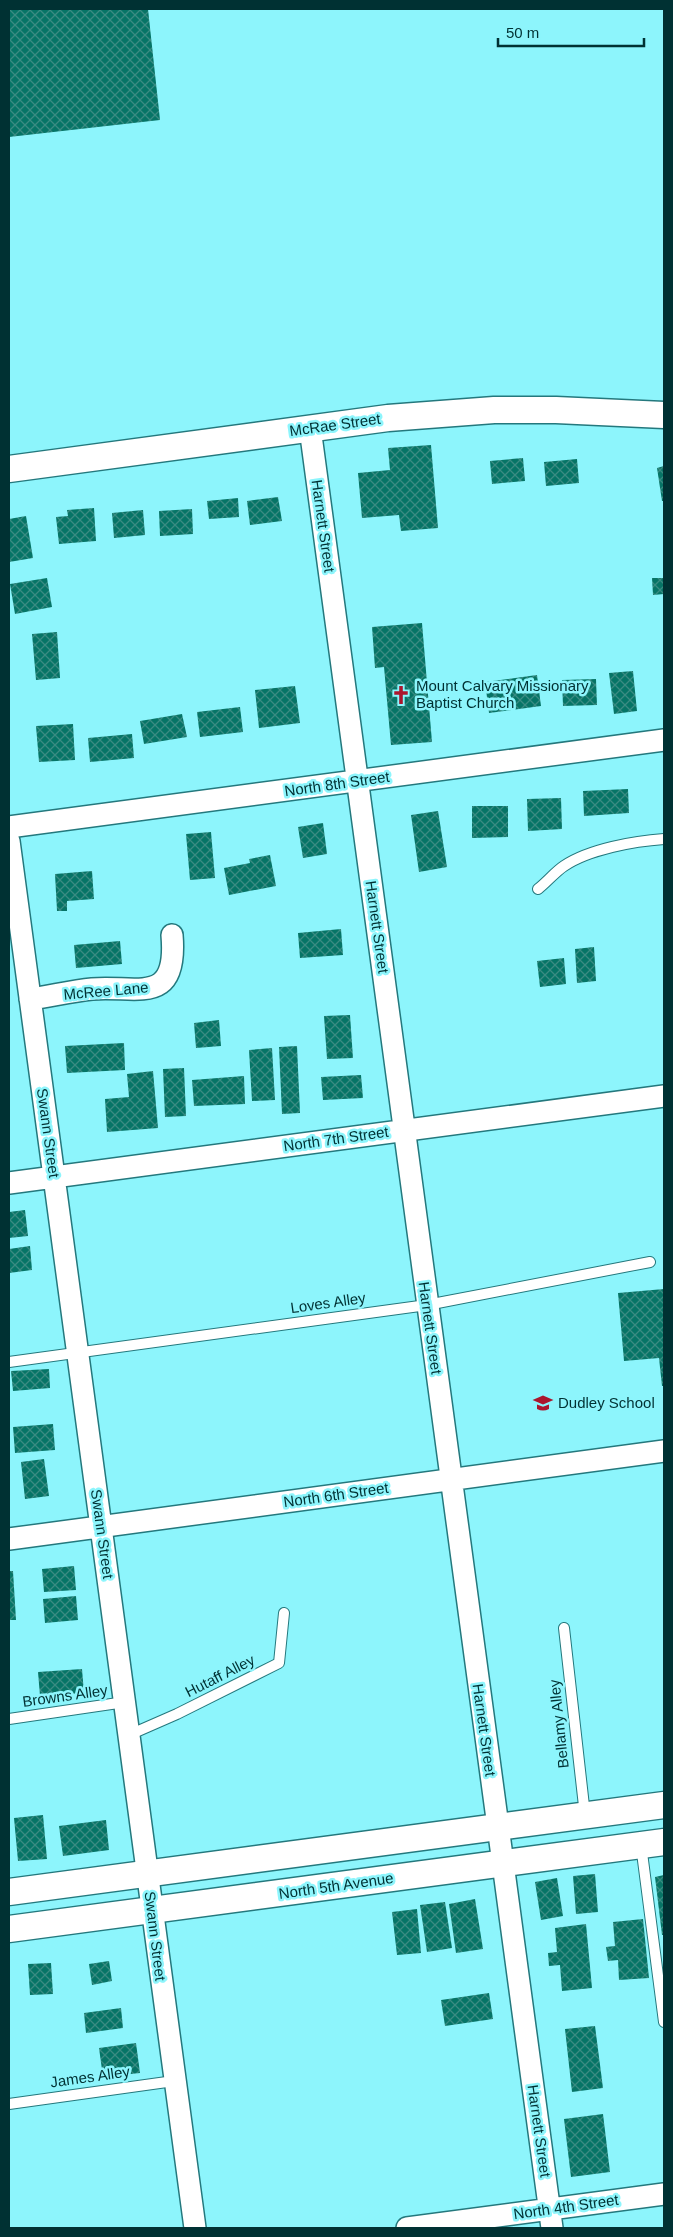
<svg xmlns="http://www.w3.org/2000/svg" width="673" height="2237" font-family="Arial,sans-serif">
	<defs>
		<pattern id="building-cross-hatch" width="8" height="8" patternUnits="userSpaceOnUse" patternTransform="scale(1.25)"><rect width="8" height="8" fill="#067466"/><path d="M0 0l8 8M0 8l8-8" fill="none" stroke="#3a8b82"/></pattern>
	</defs>
	<rect width="100%" height="100%" fill="#8df5fc"/>
	<!-- building -->
	<path fill="url(#building-cross-hatch)" d="M9,9H148L160,120L9,137Z
		M431,445L438,528L401,531L399,515L362,518L358,473L390,470L388,448Z
		M523,458L525,481L492,484L490,461Z
		M577,459L579,483L546,486L544,462Z
		M664,466V501H662L657,468Z
		M278,497L282,521L250,525L247,501Z
		M238,498L239,517L209,519L207,501Z
		M94,508L96,541L59,544L56,517L68,516L67,510Z
		M192,509L193,534L160,536L159,511Z
		M143,510L145,535L114,538L112,513Z
		M26,516L33,558L9,562V519Z
		M47,578L52,607L15,614L10,584Z
		M652,578H664V594L653,595Z
		M422,623L432,742L391,745L384,667L375,668L372,627Z
		M57,632L60,678L36,680L32,634Z
		M633,671L637,711L614,714L609,673Z
		M537,675L541,706L489,713L485,682Z
		M596,679L597,705L563,706L562,680Z
		M295,686L300,723L259,728L255,690Z
		M240,707L243,732L200,737L197,712Z
		M182,714L187,737L144,744L140,721Z
		M73,724L75,760L39,762L36,726Z
		M132,734L134,758L90,762L88,738Z
		M628,789L629,813L584,816L583,791Z
		M561,798L562,829L528,831L527,799Z
		M472,806H508V837L472,838Z
		M438,811L447,867L419,872L411,815Z
		M323,823L327,854L303,858L298,827Z
		M211,832L215,878L190,880L186,834Z
		M270,855L276,886L229,895L224,868L250,863L249,859Z
		M92,871L94,899L67,901V911H57L55,874Z
		M341,929L343,955L300,958L298,933Z
		M120,941L122,964L76,968L74,945Z
		M594,947L596,981L577,983L575,949Z
		M564,958L566,984L540,987L537,961Z
		M350,1015L353,1058L327,1059L324,1016Z
		M219,1020L221,1046L196,1048L194,1023Z
		M124,1043L125,1070L67,1073L65,1046Z
		M297,1046L300,1113L282,1114L279,1047Z
		M272,1048L275,1100L252,1101L249,1050Z
		M184,1068L186,1116L165,1117L163,1069Z
		M153,1071L158,1128L107,1132L105,1099L129,1097L127,1074Z
		M361,1075L363,1098L323,1100L321,1077Z
		M244,1076L245,1104L194,1106L192,1080Z
		M25,1210L28,1236L9,1238V1212Z
		M30,1246L32,1270L9,1273V1249Z
		M664,1289V1386H662L659,1358L624,1361L618,1293Z
		M49,1369L50,1388L13,1391L11,1371Z
		M53,1424L55,1450L15,1453L13,1427Z
		M44,1459L49,1496L25,1499L21,1462Z
		M74,1566L76,1590L44,1592L42,1569Z
		M9,1571H13L16,1620H9Z
		M76,1596L78,1620L45,1623L43,1599Z
		M82,1669L84,1693L40,1696L38,1672Z
		M43,1815L47,1859L18,1861L14,1818Z
		M106,1820L109,1850L63,1856L59,1826Z
		M595,1874L598,1912L576,1914L573,1876Z
		M664,1875V1935H662L655,1877Z
		M557,1878L563,1916L541,1920L535,1882Z
		M475,1899L483,1949L456,1953L449,1904Z
		M445,1902L452,1948L427,1952L420,1905Z
		M417,1909L421,1953L397,1955L392,1912Z
		M643,1919L649,1978L619,1980L618,1960L608,1961L606,1947L615,1946L613,1922Z
		M586,1924L592,1988L562,1991L560,1965L549,1966L548,1953L557,1952L555,1928Z
		M109,1961L112,1981L92,1985L89,1964Z
		M51,1963L53,1994L30,1995L28,1964Z
		M489,1993L493,2019L445,2026L441,2000Z
		M121,2008L123,2028L86,2033L84,2013Z
		M595,2026L603,2088L572,2092L565,2029Z
		M136,2043L140,2073L103,2077L99,2048Z
		M603,2114L610,2172L571,2177L564,2119Z"/>
	<g fill="none" stroke-linecap="round" stroke-linejoin="round">
		<!-- service casing -->
		<g stroke="#24787d" stroke-width="12">
			<path id="service" d="M538,889C547,882 555,872 564,866C589,849 635,841 664,839
				M9,1362L427,1305L650,1262
				M564,1628L585,1815
				M9,1719L125,1702
				M129,1735L177,1714L279,1663L284,1613
				M641,1845L664,2022
				M9,2104L174,2081"/>
		</g>
		<!-- minor casing -->
		<g stroke="#24787d" stroke-width="24">
			<path id="minor" d="M310,428L552,2228
				M9,827L664,740
				M9,841L195,2228
				M30,999C51,996 72,991 92,989C137,985 178,1007 172,935
				M9,1183L664,1096
				M9,1539L664,1451
				M407,2228L664,2194"/>
		</g>
		<!-- tertiary casing -->
		<g stroke="#24787d" stroke-width="29">
			<path id="tertiary" d="M9,469L388,418L494,410H556L664,415
				M9,1892L664,1805
				M9,1929L664,1842"/>
		</g>
		<!-- service -->
		<use href="#service" stroke="#fff" stroke-width="10"/>
		<!-- minor -->
		<use href="#minor" stroke="#fff" stroke-width="21"/>
		<!-- tertiary -->
		<use href="#tertiary" stroke="#fff" stroke-width="26"/>
	</g>
	<!-- icons -->
	<defs>
		<g id="church-bare" transform="scale(1.5)"><path d="M-1.2-6h2.4v3.5h3.3v2.4h-3.3V6h-2.4V-.1h-3.3v-2.4h3.3Z" fill="#ab162d" stroke="#8df5fc" stroke-width="2.5" paint-order="stroke"/></g>
		<g id="school-bare" transform="scale(1.5)"><path d="M0-5L7-2L0 1L-7-2ZM-4 1L0 2.5L4 1V4Q0 6-4 4Z" fill="#ab162d" stroke="#8df5fc" stroke-width="2.5" paint-order="stroke"/></g>
	</defs>
	<g fill-rule="evenodd">
		<use href="#church-bare" x="401" y="695"/>
		<use href="#school-bare" x="543" y="1403"/>
	</g>
	<g text-anchor="middle" stroke-width="5" stroke-linejoin="round" paint-order="stroke">
		<!-- street labels -->
		<g font-size="15" fill="#003133" stroke="#8df5fc">
			<text transform="translate(335 425) rotate(-8)" y="5">McRae Street</text>
			<text transform="translate(323 526) rotate(82)" y="5">Harnett Street</text>
			<text transform="translate(337 784) rotate(-8)" y="5">North 8th Street</text>
			<text transform="translate(377 927) rotate(82)" y="5">Harnett Street</text>
			<text transform="translate(106 991) rotate(-5)" y="5">McRee Lane</text>
			<text transform="translate(48 1133) rotate(82)" y="5">Swann Street</text>
			<text transform="translate(336 1139) rotate(-8)" y="5">North 7th Street</text>
			<text transform="translate(328 1303) rotate(-8)" y="5">Loves Alley</text>
			<text transform="translate(430 1328) rotate(82)" y="5">Harnett Street</text>
			<text transform="translate(336 1495) rotate(-8)" y="5">North 6th Street</text>
			<text transform="translate(102 1534) rotate(82)" y="5">Swann Street</text>
			<text transform="translate(220 1676) rotate(-27)" y="5">Hutaff Alley</text>
			<text transform="translate(65 1696) rotate(-8)" y="5">Browns Alley</text>
			<text transform="translate(559 1724) rotate(-96)" y="5">Bellamy Alley</text>
			<text transform="translate(484 1730) rotate(82)" y="5">Harnett Street</text>
			<text transform="translate(336 1886) rotate(-8)" y="5">North 5th Avenue</text>
			<text transform="translate(155 1936) rotate(83)" y="5">Swann Street</text>
			<text transform="translate(90 2077) rotate(-8)" y="5">James Alley</text>
			<text transform="translate(539 2131) rotate(82)" y="5">Harnett Street</text>
			<text transform="translate(566 2207) rotate(-8)" y="5">North 4th Street</text>
		</g>
		<!-- poi labels -->
		<g font-size="15" fill="#003133" stroke="#8df5fc" text-anchor="start">
			<text x="416" y="691">Mount Calvary Missionary<tspan x="416" dy="17">Baptist Church</tspan></text>
			<text x="558" y="1408">Dudley School</text>
		</g>
	</g>
	<!-- border -->
	<rect width="673" height="2237" fill="none" stroke="#003133" stroke-width="20"/>
	<!-- scale -->
	<path d="M498 38v8h146v-8" fill="none" stroke="#003133" stroke-width="2.5"/>
	<text x="506" y="38" font-size="15" fill="#003133" stroke="#8df5fc" stroke-width="4" paint-order="stroke">50 m</text>
</svg>
